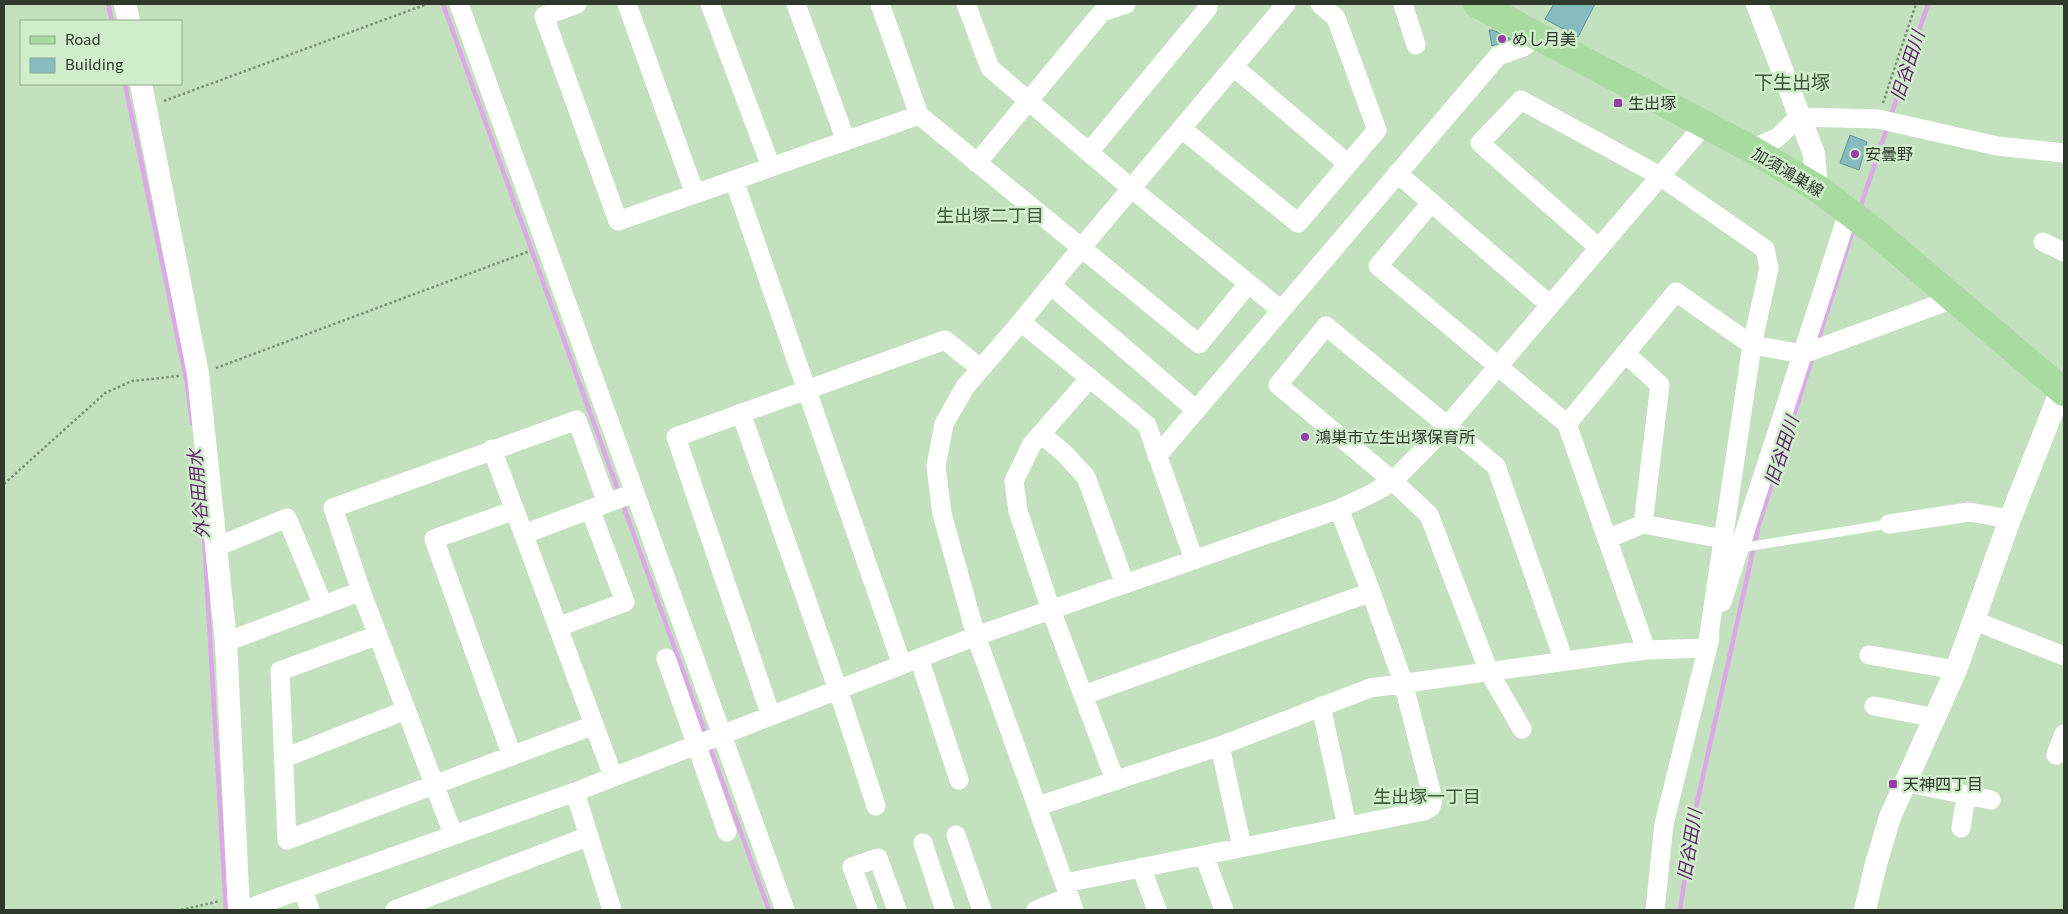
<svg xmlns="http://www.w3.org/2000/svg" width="2068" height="914" font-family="Georgia,'Noto Sans JP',serif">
	<rect width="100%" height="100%" fill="#c4e1bf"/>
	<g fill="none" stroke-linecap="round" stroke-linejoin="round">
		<!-- stream -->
		<path stroke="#dda8e7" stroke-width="4.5" d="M108,4L112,21
			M443,4L619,493
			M125,84L187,383L192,423
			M1890,118L1928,4
			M1860,208L1888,125
			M1817,344L1854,227
			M622,502L706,735
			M204,537L226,910
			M709,745L769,910
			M1680,910L1695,812L1759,524L1813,356"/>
	</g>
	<!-- building -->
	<path fill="#86bbbf" stroke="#619598" d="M1554,4H1595L1578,37L1545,19Z
		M1489,30H1493L1511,39L1492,46Z
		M1850,135L1867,142L1859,170L1840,163Z"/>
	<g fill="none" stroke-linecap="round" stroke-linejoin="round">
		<!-- path -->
		<path stroke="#7b8f77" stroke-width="2.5" stroke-dasharray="2.5 2.5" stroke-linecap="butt" d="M164,101L427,4
			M1883,103L1916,4
			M216,368L530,251
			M4,484L105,393L132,381L179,376
			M181,910L220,901"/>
		<!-- service -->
		<path stroke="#fff" stroke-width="9" d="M1740,548L1889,524"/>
		<!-- minor -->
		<path stroke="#fff" stroke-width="19" d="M459,4L785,910
			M577,4L544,16L618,221L919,115
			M627,4L695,194
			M710,4L771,167
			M796,4L846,141
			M880,4L919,115L1199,344L1248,284
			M966,4L990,68L1132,189L1281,310
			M1320,4L1336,18L1377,130L1348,164
			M1403,4L1416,45
			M1182,129L1298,223L1348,164L1234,67
			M1751,149L1777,138L1799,117L1878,119L1997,146L2064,153
			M1089,152L1208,8V4
			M977,163L1102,12L1126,4
			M1397,173L1550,305
			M734,180L902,665
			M1431,203L1378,266L1567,424L1646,650
			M2043,242L2064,252
			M1599,248L1480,143L1521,100L1660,176L1765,249L1769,268L1752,345L1707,648
			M1052,286L1196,410
			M1021,322L1147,425L1194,560
			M1625,353L1660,385L1643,524
			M1090,378L1032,444L1014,481L1018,511L1051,610L1115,780
			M741,413L838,690L876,806
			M1567,424L1676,292L1752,345L1803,354L1953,299
			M1041,434L1064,453L1086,477L1125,584
			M492,449L613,776
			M1157,456L1498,56L1523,47L1538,36
			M1889,524L1969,512L2010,519
			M524,534L634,493
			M1607,539L1643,524L1723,539
			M216,547L287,518L323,605
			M1722,602L1849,210
			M1975,621L2064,656
			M558,627L625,602L590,509
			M378,635L280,671L287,840L594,725
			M226,642L361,591
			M1869,655L1956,670
			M666,658L727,832
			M919,658L959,780
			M1084,695L1371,592
			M1321,706L1347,826
			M1874,706L1936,718
			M771,716L676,437L945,340L980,368
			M1522,729L1489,672L1429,515L1393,481L1278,385L1326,326L1496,466L1564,661
			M1220,746L1242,847
			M2056,755L2064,734
			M512,756L434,539L515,510
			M284,758L406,710
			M1904,782L1991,800
			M575,792L612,910
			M1038,806L1220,746L1370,688L1646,650L1707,648
			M1961,828L1966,796
			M453,834L361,591L333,508L577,420L607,503
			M956,835L982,910
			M923,843L945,910
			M1204,855L1224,910
			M1141,867L1157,910
			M1065,883L1424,811L1431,807L1433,799L1403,682L1371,592L1339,509
			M303,889L310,910
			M244,910L575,792L976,636L1339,509L1373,493L1393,481L1448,425L1704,125
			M395,910L589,836
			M868,910L852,867L878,858L897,910
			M1036,910L1069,897
			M1074,910L976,636L942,514L936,466L944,424L965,387L1021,322L1082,247L1286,4
			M1655,910L1664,824L1710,638"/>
		<!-- tertiary -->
		<path stroke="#fff" stroke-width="22" d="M125,4L129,21
			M1757,4L1814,154L1817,188
			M141,84L198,374L226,642L239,910
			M1865,910L1876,864L1890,817L1956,670L2010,519L2061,390"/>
		<!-- primary -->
		<path stroke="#a8dba0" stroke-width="28" d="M1477,4L1751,149L1817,188L1874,231L2064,392"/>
	</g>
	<!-- markers -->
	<g fill="#973da8" stroke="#d1eecc" stroke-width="2">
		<circle cx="1502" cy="39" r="5"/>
		<rect x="1613" y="98" width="10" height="10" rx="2.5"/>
		<circle cx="1855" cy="154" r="5"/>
		<circle cx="1305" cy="437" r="5"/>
		<rect x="1888" y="779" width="10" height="10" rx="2.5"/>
	</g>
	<g text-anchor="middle" stroke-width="5" stroke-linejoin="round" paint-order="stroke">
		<!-- poi labels -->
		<g font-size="16" fill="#2e392c" stroke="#d1eecc" text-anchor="start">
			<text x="1512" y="45">めし月美</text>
			<text x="1628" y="109">生出塚</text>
			<text x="1865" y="160">安曇野</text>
			<text x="1315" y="443">鴻巣市立生出塚保育所</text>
			<text x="1903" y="790">天神四丁目</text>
		</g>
		<!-- street labels -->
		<g font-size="16" fill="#2e392c" stroke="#d1eecc">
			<text transform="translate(1788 172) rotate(31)" y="6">加須鴻巣線</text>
		</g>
		<!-- water labels -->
		<g font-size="18" font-style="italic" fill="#61236d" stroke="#d1eecc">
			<text transform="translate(1908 66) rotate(-72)" y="6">旧谷田川</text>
			<text transform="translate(1782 451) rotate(-72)" y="6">旧谷田川</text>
			<text transform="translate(199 494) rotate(-95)" y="6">外谷田用水</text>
			<text transform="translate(1690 845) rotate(-81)" y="6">旧谷田川</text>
		</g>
		<!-- neighbourhood labels -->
		<g font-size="18" fill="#3d5639" stroke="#d1eecc">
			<text x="990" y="222">生出塚二丁目</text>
			<text x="1427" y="803">生出塚一丁目</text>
		</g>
		<!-- quarter labels -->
		<g font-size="19" fill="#3d5639" stroke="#d1eecc">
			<text x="1792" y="89">下生出塚</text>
		</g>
	</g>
	<!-- border -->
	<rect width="2068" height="914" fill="none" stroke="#2e392c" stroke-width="10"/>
	<!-- legend -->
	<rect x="20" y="20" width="162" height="65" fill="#d1eecc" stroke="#90a68c"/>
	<rect x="30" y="36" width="25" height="8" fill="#a8dba0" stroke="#90a68c"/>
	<text x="65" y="45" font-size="15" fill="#2e392c">Road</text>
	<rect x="30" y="58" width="25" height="15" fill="#86bbbf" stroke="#90a68c"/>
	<text x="65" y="70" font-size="15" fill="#2e392c">Building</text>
</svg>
